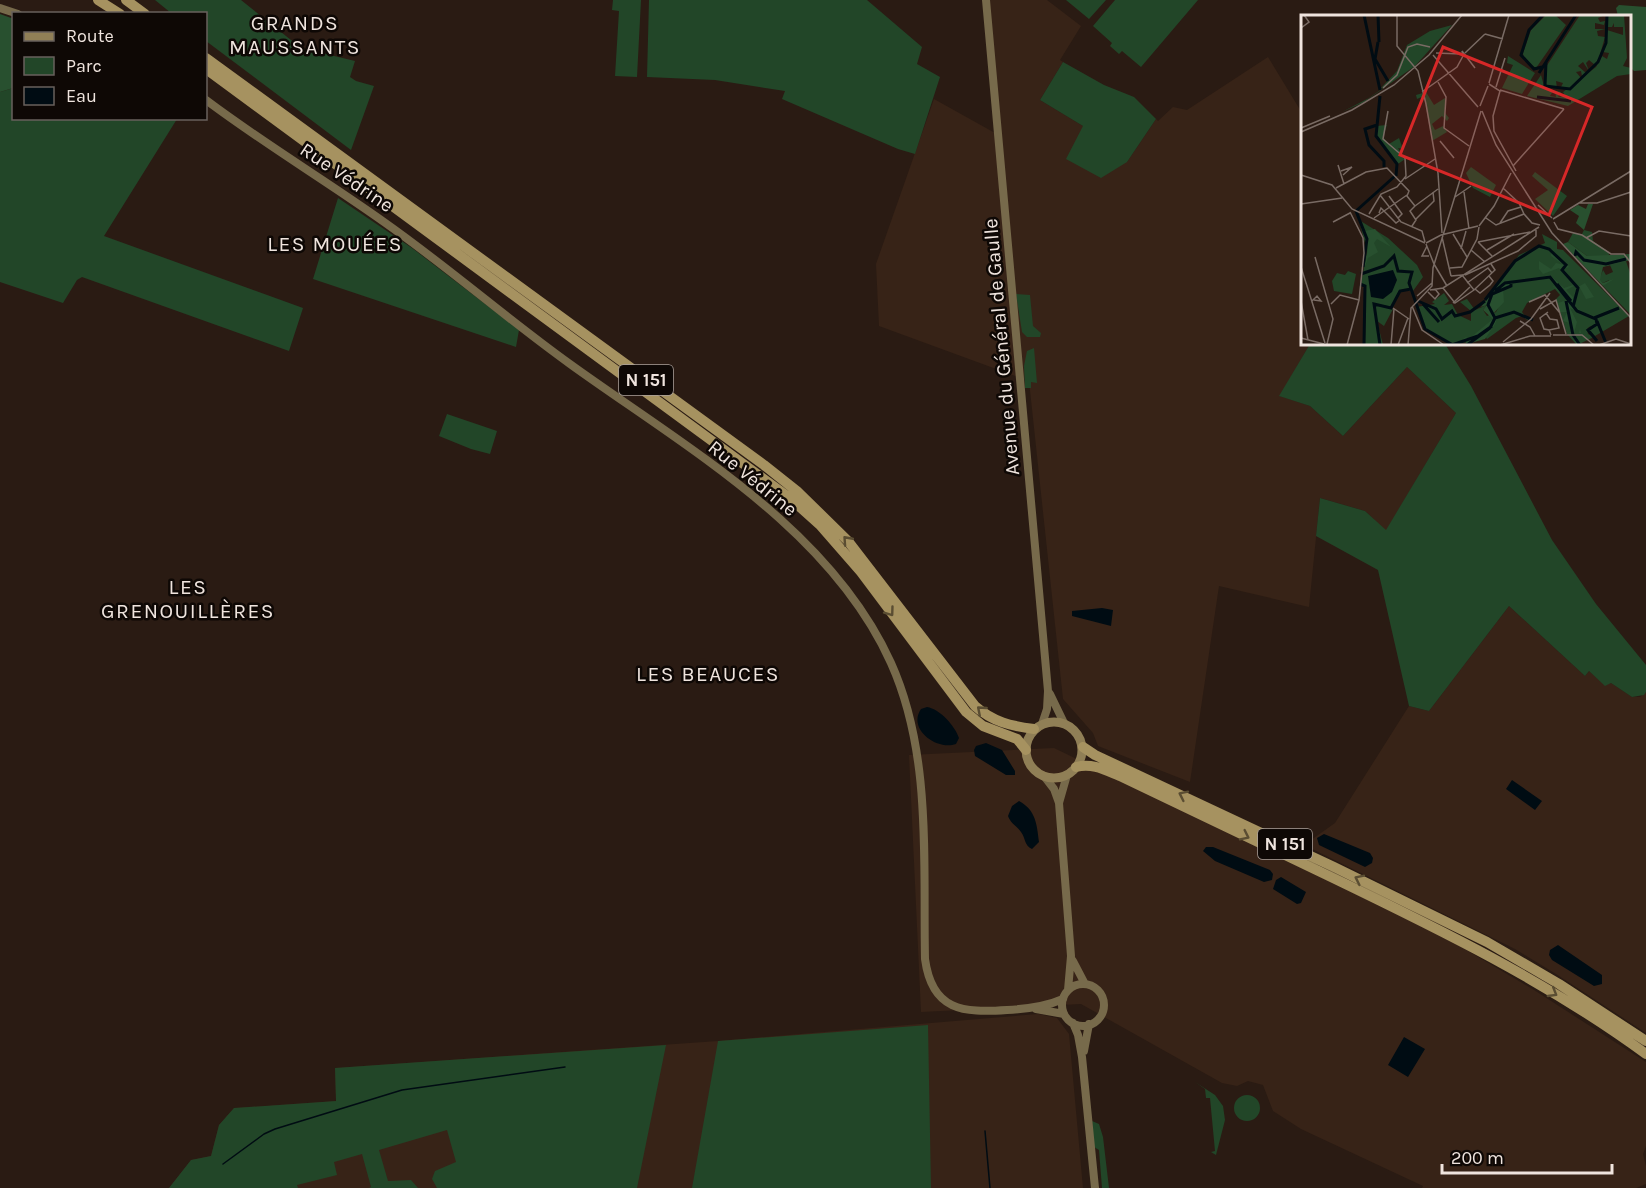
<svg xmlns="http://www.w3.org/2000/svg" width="1646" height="1188" font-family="Karla,sans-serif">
	<rect width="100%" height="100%" fill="#2a1b13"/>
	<!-- built -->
	<path fill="#372317" d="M987,0H1047L1081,26L1060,60L1063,62L1040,100L1083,126L1127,162L1156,119L1158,121L1173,107L1187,110L1268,57L1302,113V344H1310L1280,396L1310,406L1343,436L1407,367L1456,413L1386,531L1365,511L1320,498L1309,607L1219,586L1190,782L1098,746L1093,733L1063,699L1029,381L879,326L876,264L934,99L995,133Z
		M1509,606L1585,676L1589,671L1605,685L1611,683L1632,697H1640L1646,692V1033L1556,974L1515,949L1304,845L1335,823L1409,706L1429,711Z
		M1054,748L1441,935L1534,990L1646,1062V1146L1643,1154L1646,1166V1184L1636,1188H1422L1423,1186L1301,1129L1273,1111L1263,1085L1248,1081L1237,1086L1222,1083L1081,1004L921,1012L909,755Z
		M1038,1014L1057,1018L1069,1034L1083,1188H169L191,1160L211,1156L219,1125L234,1108L336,1101L335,1068L718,1041Z"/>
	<!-- green -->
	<path fill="#224628" d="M155,0H241L301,48L355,61L350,77L356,81L374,86L351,150L206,41V14L171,13Z
		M613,0H641L637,77L615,76L619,11L612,10Z
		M649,0H867L922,47L917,64L940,77L915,154L898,149L782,99L785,91L715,80L647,77Z
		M1066,0H1106L1089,19Z
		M1115,0H1198L1141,67L1122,51L1119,54L1110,46L1112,43L1093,26Z
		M1063,62L1104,85L1134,97L1156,119L1127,162L1101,178L1066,159L1083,126L1040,100Z
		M13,88L14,118L177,119L104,236L303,308L289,351L82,277L77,280L63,303L0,282V92Z
		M338,198L412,248L519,330L516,347L313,279Z
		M1016,294L1030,295L1033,326L1041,333L1040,337H1027L1022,332Z
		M1310,344H1445L1471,386L1552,540L1596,604L1646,665V692L1644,695L1632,697L1611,683L1605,686L1589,671L1585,676L1509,606L1429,711L1409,706L1378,570L1316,536L1320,498L1365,511L1386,530L1456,413L1407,367L1343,436L1310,406L1279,396Z
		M1034,348L1037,383L1031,382V388H1025L1024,366L1027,351Z
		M447,414L497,431L490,454L471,449L439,436Z
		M928,1025L931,1188H692L718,1041Z
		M666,1045L637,1188H437L432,1179L435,1171L456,1162L447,1130L379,1150L388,1181L411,1180L418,1188H369L371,1187L362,1154L334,1162L337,1175L297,1185L298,1188H169L191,1160L211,1156L219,1125L234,1108L336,1101L335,1068Z
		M1195,1082L1215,1095L1223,1106L1225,1120L1216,1155L1211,1152L1215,1151L1210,1098H1206L1205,1089Z
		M1234 1108a13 13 0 1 1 26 0a13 13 0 1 1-26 0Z
		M1092,1121L1099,1124L1103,1137L1109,1188H1102L1099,1150L1094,1147Z"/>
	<!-- forest -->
	<path fill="#28502f" d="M1619,5L1646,7V70L1634,71L1630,67V16H1618L1616,8Z
		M0,14L14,19L13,88L0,92Z"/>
	<!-- water -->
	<path fill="#000c13" d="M1102,608L1113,610L1111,626L1072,616V611Z
		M927,707C940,709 955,726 959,738L956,744C937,751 907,729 921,709Z
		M986,743L1002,750L1015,771V775H1006L975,756L974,750L976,746Z
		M1512,780L1542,801L1535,810L1506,789Z
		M1019,801C1036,810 1037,825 1039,842L1032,849C1024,845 1026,839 1021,832C1017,826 1011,824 1008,816L1012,806Z
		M1324,834L1370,853L1373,858L1372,863L1365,867L1319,845L1317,838Z
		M1206,847H1213L1270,870L1273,874L1272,880L1264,882L1215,861L1203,851Z
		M1281,877L1306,892L1301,903L1297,904L1273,889L1276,880Z
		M1558,945L1602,975V984L1594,986L1552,960L1549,955L1550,950Z
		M1404,1037L1425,1049L1408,1077L1388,1065Z"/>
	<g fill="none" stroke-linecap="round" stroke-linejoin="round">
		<!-- stream -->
		<path stroke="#000c13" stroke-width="1.5" d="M985,1131L990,1188
			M223,1164L264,1134L275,1129L402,1090L565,1067"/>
		<!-- secondary -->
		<path stroke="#776a4b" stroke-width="8" d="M986,0L1048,691L1047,709L1042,724
			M0,8L18,14
			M206,100C263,143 325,180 384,222C448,267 506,318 570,364C685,447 830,528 891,663C932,754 923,861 925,959C932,1011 963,1013 1007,1010C1026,1009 1045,1007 1063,999
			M1050,694L1064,723
			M1067,775L1059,803L1071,956L1068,990
			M1044,776L1054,789L1059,803
			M1073,961L1085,984
			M1062 1005a21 21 0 1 1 42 0a21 21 0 1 1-42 0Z
			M1036,1009L1064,1014
			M1073,1023L1078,1035L1082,1057L1095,1188
			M1084,1051L1089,1024"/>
		<!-- primary -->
		<path stroke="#907f56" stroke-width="9" d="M1026 750a28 28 0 1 1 56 0a28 28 0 1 1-56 0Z"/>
		<!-- highway -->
		<path stroke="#a69260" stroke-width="10" d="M98,0L120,14
			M126,0L145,14
			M206,58L764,465L798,492L848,541L975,706C993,722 1011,726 1034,729
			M206,69L791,499L820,525L861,572L966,712L983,726L1017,739L1026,750
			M1083,747L1095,755L1334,867L1487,942L1559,984L1646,1041
			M1076,767C1093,763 1105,770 1120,776C1190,809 1259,843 1329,876C1439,929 1548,982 1646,1054"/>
	</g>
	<!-- one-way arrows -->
	<defs><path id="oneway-chevron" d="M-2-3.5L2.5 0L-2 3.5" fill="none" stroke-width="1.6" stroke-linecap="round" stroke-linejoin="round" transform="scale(1.5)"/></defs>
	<g stroke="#5a4d32">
		<use href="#oneway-chevron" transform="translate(847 540) rotate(-132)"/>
		<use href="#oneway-chevron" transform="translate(890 612) rotate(54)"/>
		<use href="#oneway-chevron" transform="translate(981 710) rotate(-139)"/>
		<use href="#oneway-chevron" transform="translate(1183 795) rotate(-154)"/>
		<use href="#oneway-chevron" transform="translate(1245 836) rotate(26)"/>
		<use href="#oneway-chevron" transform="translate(1359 879) rotate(-154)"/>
		<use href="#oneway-chevron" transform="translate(1553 993) rotate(31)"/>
	</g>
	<g text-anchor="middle" stroke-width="5" stroke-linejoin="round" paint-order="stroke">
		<!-- shield labels -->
		<g fill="#0e0805" stroke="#aca29d" stroke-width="1.5">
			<rect x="619" y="365" width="54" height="30" rx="4.5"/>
			<rect x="1258" y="829" width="54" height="30" rx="4.5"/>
		</g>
		<g font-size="18" font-weight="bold" fill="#efe4de">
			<text x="646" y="386">N 151</text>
			<text x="1285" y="850">N 151</text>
		</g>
		<!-- street labels -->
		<g font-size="20" fill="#efe4de" stroke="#0e0805">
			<text transform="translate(347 177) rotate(34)" y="7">Rue Védrine</text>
			<text transform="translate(1001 347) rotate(-95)" y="7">Avenue du Général de Gaulle</text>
			<text transform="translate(753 478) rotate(39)" y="7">Rue Védrine</text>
		</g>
		<!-- neighbourhood labels -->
		<g font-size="21" letter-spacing="1.5" fill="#efe4de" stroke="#0e0805">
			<text x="295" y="30">GRANDS<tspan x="295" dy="24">MAUSSANTS</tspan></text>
			<text x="335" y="251">LES MOUÉES</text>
			<text x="188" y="594">LES<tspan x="188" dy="24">GRENOUILLÈRES</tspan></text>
			<text x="708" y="681">LES BEAUCES</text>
		</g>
	</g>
	<!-- overview -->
	<g transform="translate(1301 15)">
		<rect width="330" height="330" fill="#2a1b13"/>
		<path d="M245,0H254L265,10L235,53L223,45L222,38L230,15ZM279,0H304L297,3L299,7L304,6L303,10L294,8V14H304L296,16L297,21L304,22L298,43L294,50L288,45L285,48L288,56L282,47L277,51L285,58L281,61L280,56L275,57L280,63L268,74H259L262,68L255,66L256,73H249L243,67L245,52ZM307,0H323L326,43L322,51L330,53V59L316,61L267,91L226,81L240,60L243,71L252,76L249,81L255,82L254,76L260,77L257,82L264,81L262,77L295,52L301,41L306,44L308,38L302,37L306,15L322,20V12H313V8L311,12H306ZM151,10L114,51L63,87L41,97L68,83L89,68L79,74L96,56L106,30L129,16ZM207,41L234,58L221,79L201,73L212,50L206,48ZM125,77L133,90L144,83V98L148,103L146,106L141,101L131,109L134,115L142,111L146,117L131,126L123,81L116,84L115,80ZM86,110L82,122L88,129L98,123L102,134L97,133L104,144L97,149L76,124L75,111ZM170,152L195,170L189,182L172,173L165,158ZM234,157L266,181L252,201L234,184L247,175L231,161ZM58,205L87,223L116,250L122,262L112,276H98L90,292L72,288L76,305L74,289L92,294L83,311L76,306L82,330H64L65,272L60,269L66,236ZM283,215L291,217L292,226L309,238L306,242L286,241L267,227L272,218L281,219ZM241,219L256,227V234L262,235L328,301L294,321L287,315L296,309L288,312L286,314L287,319L293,322L276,330L266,319L255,284L259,280L254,274L226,288L221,297L228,306L221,301L215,303L186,324L183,320L171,327L148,328L124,313L115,292L134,289L131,287L143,278L148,286L143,290L151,289L157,300L170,306V296L159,287L166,284L174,295L186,290L182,295L186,301L195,297L202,284L201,274L195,271L218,240L244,228ZM325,246L330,261V300L302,271L308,265L302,268L298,265L302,255L305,260L312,257L309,250ZM47,256L55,259L51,279L33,276L31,266L36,258L44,260Z" fill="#224628"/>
		<path d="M287,189H292L283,215L275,208L278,201L269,195L277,190L285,194ZM74,214L90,232L76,224L73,228L77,237L67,243L63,254L67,234L64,216ZM267,227L286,241L330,239V245L302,252L299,265L302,268L313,264L302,271L262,229ZM251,235L268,252L263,254L274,269L277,272L284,268L293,282L285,284L279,273L272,280L276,274L273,271L265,275L272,282L274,292L294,304L269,293L276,307L273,318H278L279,314L280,318H267L271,317L269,308L262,306L266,297H259L257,288L266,285L261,276L258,277L251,270L259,275L251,263L211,267L249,260L263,273L272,270L258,253L242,259L238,254V246L250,254L255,248L263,250L250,241ZM204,268H211L212,272L202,274L203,287L192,299L193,306L185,318L194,307V299L196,303L194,309L184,324L166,329L162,324L165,322L171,327L169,323L192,304L182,295L186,290L180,292L195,271Z" fill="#28502f"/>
		<path d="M92,255L96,265L91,277L82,284L70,282L67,261Z" fill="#000c13"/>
		<path fill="none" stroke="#000c13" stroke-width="3" d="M63,0L79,75M77,0L78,27M77,27L74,44L87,66M245,47L244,71L269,74L297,47L305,28L306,0M241,52L233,54L220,40L228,15L242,0M238,58L275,0M79,81L75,121L96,149L95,161M236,82L270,86M76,110L64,114L68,130L83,146V152M55,196L66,224L62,252M55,196L94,161M274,241L275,237L283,245L305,249L325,244M60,259L83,251L93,241L97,256L111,257L108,268L124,314L152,330M59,269L64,271L63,330M256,269L270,286M194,276L204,268L249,262L276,296L295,304L296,309L287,315L296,326M184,285L214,246L238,231L248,234L265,250L261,255L277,273L272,292M117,286L135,294L141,304L151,296L154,301L169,297L184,286M265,286L272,320L279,330M122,289L138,307M194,303L213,297L232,305M293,303L318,293M296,306L305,328M79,330L73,289L90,293L99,276L110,274M151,330L177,321L191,311M166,330L189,313L194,303L187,290L191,279L210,271V268"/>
		<path fill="none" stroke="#796b64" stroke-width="1.5" d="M96,0V31L117,56L125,89L137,158L141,218M0,13L8,7L3,0M184,19L202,24M135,38L160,39M164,38L184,19M132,40L177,92M162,41L161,36L174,53M137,67L145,82L143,113L168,131M188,68L208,0M188,69L199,76L192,101L193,116L215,156M195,72L204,43M82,73L96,60L107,32L116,29L129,32M199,75L263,94M121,77L156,52L162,41M179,91L187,71M181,96L195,130L251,218L330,303M0,113L29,101M0,117L51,95L93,70L128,40L161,0M139,126L153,143M37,150L43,169M212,151L263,94M40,156L51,152L42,160M0,160L31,170L51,194L124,228M104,164L134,144M35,173L65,157L86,153L108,176L106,181L114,191L109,196L115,205L111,211M202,173L218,188L223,199M163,177L168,214M79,180L100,207L121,216L124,227M88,181L101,199L97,203M154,182L170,171M279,188H296L330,177M0,189L41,183M237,190L251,203M114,191L137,174M78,198L80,193L95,208L99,205M68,199L80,179L96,172L105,161L104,143L82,124L87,96M73,203L106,180M185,203L195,210L223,199L231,208L239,210M115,204L133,186L132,177M252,204L330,156M32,207L49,198M253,207L257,214L281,220L310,239H323L330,248M199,208L207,196L220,192M178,211L193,191L210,158M152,219L166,242M141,222L150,261M285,223L298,216L330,221M177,227L229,217M177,227L191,241M125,228L140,220L177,211M125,229L133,249M126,231L121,241H128M160,234L165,216M170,235L184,247M186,235L213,219M14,242L32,304L26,329M133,249L146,271M0,252L24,328M149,253L161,252L176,224L178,212M164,260L217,236L235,221V215M150,261L161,260L173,275L194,255L190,249M166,268L187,253L191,258M142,273L154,288L173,275M174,274L179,278L189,270L192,266L188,261M129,275L142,273L238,212M127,277L134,284L138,279L134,274M116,281L131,268M0,286L7,325M11,286L16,281L20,286L13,285M228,287L244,280L259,298M152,288L169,272M30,289L39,280L58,285M111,291L121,315L143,330M92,293L108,304M239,294L255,285L265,319M247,297L239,303L243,314L248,315L250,320M245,298L249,304L256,305L258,313L248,315M219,306L229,312L234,321M252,320H281L293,330M0,323L23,329M202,327L230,304L249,278M46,330L58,285L63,238L62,223L49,197M90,330L93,294M97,330L107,303M107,330L110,293L131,271L132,253L180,96M199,330L229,321H250M298,330L315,324L330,329"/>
		<path fill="#d62828" fill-opacity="0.15" stroke="#d62828" stroke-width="3" d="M142,32L291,92L248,200L99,140Z"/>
		<rect width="330" height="330" fill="none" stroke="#efe4de" stroke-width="3"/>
	</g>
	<!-- legend -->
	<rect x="12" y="12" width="195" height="108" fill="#0e0805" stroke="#68605c" stroke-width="1.5"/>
	<rect x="24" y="32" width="30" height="9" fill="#907f56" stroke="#68605c" stroke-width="1.5"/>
	<text x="66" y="42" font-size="18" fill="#efe4de">Route</text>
	<rect x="24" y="57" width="30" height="18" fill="#224628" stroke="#68605c" stroke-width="1.5"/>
	<text x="66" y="72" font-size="18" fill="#efe4de">Parc</text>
	<rect x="24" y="87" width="30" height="18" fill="#000c13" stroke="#68605c" stroke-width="1.5"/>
	<text x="66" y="102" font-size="18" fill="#efe4de">Eau</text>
	<!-- scale -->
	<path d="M1442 1164v9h170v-9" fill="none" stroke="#efe4de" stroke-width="3"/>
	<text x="1451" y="1164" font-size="18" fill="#efe4de" stroke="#0e0805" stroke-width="4.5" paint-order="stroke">200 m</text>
</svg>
